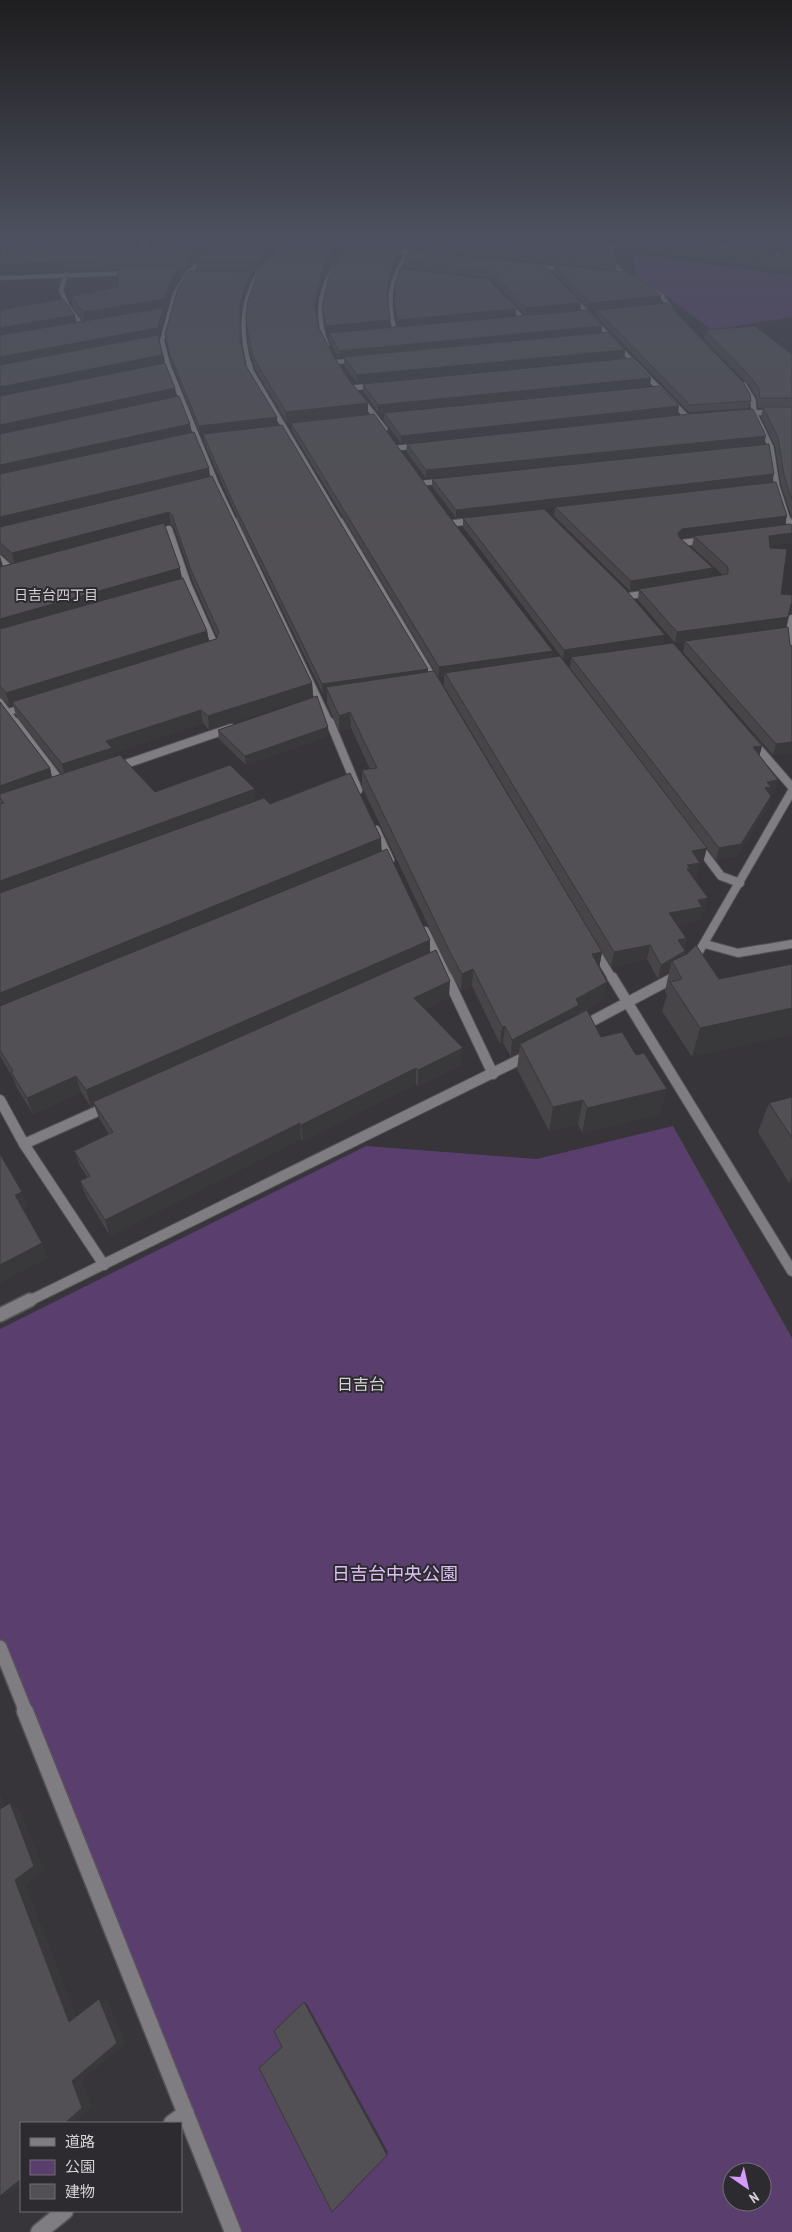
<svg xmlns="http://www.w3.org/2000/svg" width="792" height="2232" font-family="'PT Sans Narrow','Noto Sans JP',sans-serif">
	<rect width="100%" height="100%" fill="#373539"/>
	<!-- green -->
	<path fill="#5a3f6e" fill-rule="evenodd" d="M637,254L792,276V317L712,330L664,294L637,278L633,258Z
		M673,1126L792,1338V2232H229L0,1653V1329L366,1146L537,1159ZM732,2172H762V2202H732Z"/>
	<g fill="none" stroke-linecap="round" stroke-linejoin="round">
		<!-- street-far6 casing -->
		<g stroke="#555356" stroke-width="5">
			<path id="street-far6" d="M114,239L150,243L140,253
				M621,239L611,247C610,262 619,272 631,279
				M388,250L421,253
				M713,253L735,241L733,239
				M0,256L12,239
				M767,261L792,246
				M535,266L568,270
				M66,274L61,290L67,305L83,327
				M0,278L131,273
				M646,287L662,296L674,314
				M572,296L635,364
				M507,301L523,319
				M395,331C386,298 390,281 408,252
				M327,345C310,302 326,268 360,239
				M336,362L358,360
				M168,364L162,341L175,293L188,273L225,239
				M249,364C239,327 242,294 265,263"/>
		</g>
		<!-- street-far5 casing -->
		<g stroke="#555356" stroke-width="6">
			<path id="street-far5" d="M167,363L216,483L235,523
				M249,363L251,371L341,523
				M634,363L687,417
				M744,385L753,400L754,412L771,447L777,486L789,523
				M353,388L377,385
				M360,397L385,429
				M741,413L792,412
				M397,448L418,446
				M423,483L444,481
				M459,523L475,521"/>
		</g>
		<!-- street-far4 casing -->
		<g stroke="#555356" stroke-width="8">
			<path id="street-far4" d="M234,521L330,723
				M340,521L437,684
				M789,521L792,532
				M454,523L472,521
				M154,533L169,529L188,584L216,647L212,649
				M687,549L681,543L706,540
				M0,559L13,571
				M628,596L651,593
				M792,618L789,632L792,655
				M0,702L16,723
				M8,712L26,707"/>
		</g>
		<!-- street-far3 casing -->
		<g stroke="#555356" stroke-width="10">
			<path id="street-far3" d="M15,722L63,785
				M330,722L358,790
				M751,740L792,787
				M117,767L231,728
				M376,830L390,860
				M697,844L721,876L740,883
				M425,931L448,978
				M705,944L738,953L792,944
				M595,950L612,978
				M693,962L792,791
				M673,978L679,975"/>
		</g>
		<!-- street-far2 casing -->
		<g stroke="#555356" stroke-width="12">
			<path id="street-far2" d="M447,977L493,1074
				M612,977L792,1271
				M581,1027L675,977
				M0,1100L24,1144L104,1265
				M24,1144L109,1106
				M27,1302L529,1055"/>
		</g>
		<!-- street-far1 casing -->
		<g stroke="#555356" stroke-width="16">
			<path id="street-far1" d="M0,1315L30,1300
				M0,1647L26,1712"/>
		</g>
		<!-- street casing -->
		<g stroke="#555356" stroke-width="19">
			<path id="street" d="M25,1711L233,2232
				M172,2123L186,2113
				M39,2232L65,2211"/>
		</g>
		<!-- street-far6 -->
		<use href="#street-far6" stroke="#7f7d82" stroke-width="4"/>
		<!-- street-far5 -->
		<use href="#street-far5" stroke="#7f7d82" stroke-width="5"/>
		<!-- street-far4 -->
		<use href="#street-far4" stroke="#7f7d82" stroke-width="6"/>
		<!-- street-far3 -->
		<use href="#street-far3" stroke="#7f7d82" stroke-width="8"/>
		<!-- street-far2 -->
		<use href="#street-far2" stroke="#7f7d82" stroke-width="10"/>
		<!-- street-far1 -->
		<use href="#street-far1" stroke="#7f7d82" stroke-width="13"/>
		<!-- street -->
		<use href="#street" stroke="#7f7d82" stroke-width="16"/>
	</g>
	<!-- wall -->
	<path fill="#474548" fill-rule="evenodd" d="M0,239H141L142,246L140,248H149L148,241L149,239H146H355L333,260L323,277L315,311L319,328L333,355L368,414L287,423L255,369L248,344L246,317L287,240L275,249L257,271L197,270L196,261L206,251H197L198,259L186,270H180L181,277L171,292L167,309L164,310V317L158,338L163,364L176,396L190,424L191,432L209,468L210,477L312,683L313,696L209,730L203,723L113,753L114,757L155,792L256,801L270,804L381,851L430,953L449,997L425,1009L462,1064L418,1086L416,1084L303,1141L301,1139L110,1236L86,1196L80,1181L87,1177L80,1166L74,1151L109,1134L99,1118L94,1105L91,1107L81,1092L33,1114L17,1088L13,1078L0,1056V702L50,768L52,777L62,774L16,715L13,705L10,706L2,698H0V556L3,566L12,564L3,555H0V310L76,322L83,321L73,307L71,296L119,287L117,269L66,270L5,253L4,246L0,250ZM171,524L174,527L193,582L217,637L216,639L209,641L207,631L181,578L165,526Z
		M361,239H615L608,245L599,244L598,248L617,261L616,270L361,243Z
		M618,239H728L715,248L726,249L727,242L792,239V271L617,247ZM781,249L779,257L769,256L776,252Z
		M402,249V255L393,270L387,297L390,327L326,333L322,314V307Z
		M404,261L543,264L580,310L525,315L492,278L404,267Z
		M555,265L661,296L660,303L589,309L554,271Z
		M251,272L252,279L241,309V341L246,366L277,417V424L200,433L171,362L166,341L165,334Z
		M395,284L516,309L515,316L398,326L394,308Z
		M597,310L751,401L749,408L689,412L596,316Z
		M602,326L601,333L625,350L624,358L357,383L344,365V358H339L329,340V333Z
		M705,330L792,354V518L781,485L775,446L761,416L763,408H758L757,398L749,385L704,339Z
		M363,384L650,386L378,412L363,391Z
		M384,413L678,414L401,443L384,421Z
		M291,423L448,515L553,651L552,658L703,863H700L696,877H693L704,912L701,913L699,921L677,925L686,938L684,948L685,951L684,955L719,979L692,1057L662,1011L667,995L665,991L669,972L658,979L647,959L611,967L444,686V676L438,677L292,431Z
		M203,434L428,669V672L602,952L599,967L604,999L577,1015L601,1037L660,1114L582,1133L578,1124L549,1131L517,1069L519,1053L511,1057L503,1043L500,1044L472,986L461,991L450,971L362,787V770L370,769L351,728L339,732L327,703V693L323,694L237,517L204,442Z
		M764,443L426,478L406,451L407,444Z
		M432,479L772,482L456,518L432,486Z
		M555,507L680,538L711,577L723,575L692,547L694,536L792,525V543L770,546L781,594L792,595V613H791L788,615L785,627L790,645L792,646V753L773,755L683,652L685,642L675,643L638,600L639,589L630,591L554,516Z
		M463,518L663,644L762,746L759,756L774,792L769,793L771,796L768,808L737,856L716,860L570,668L571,658L563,659L463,527Z
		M328,727V736L246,765L219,739L218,730Z
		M792,1097V1182L789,1183L758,1132L769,1103Z"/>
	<!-- shaded-wall -->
	<path fill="#39383b" d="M0,239H9L0,250Z
		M139,239H141L142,246L138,249L137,240Z
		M210,239H221L206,251L205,242Z
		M276,239H288L275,249L257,271L256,262Z
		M346,239H355L333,260L323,277L314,314V305L323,268L332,251Z
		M608,239H615L608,245Z
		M716,239H728L713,249L714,240Z
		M786,239H792V243L767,257L769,248Z
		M197,249L198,259L186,270L185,260Z
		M402,249V255L393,270L387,299V292L393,264Z
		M64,261L66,270L0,274V265Z
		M180,267L181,277L171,292L167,309L164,310V317L159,338L0,368V357L85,324L83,312L170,281Z
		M251,272L252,279L241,309V345L240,303Z
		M661,296L660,303L589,309L590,303Z
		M581,303L580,310L525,315V308Z
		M516,309L515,316L398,326V320Z
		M75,315L77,325L0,338V328Z
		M390,320V327L326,333V326Z
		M602,326L601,333L339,358V351Z
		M625,350L624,358L357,383V375Z
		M162,355L163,366L0,399V387Z
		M651,378L650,386L378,412V405Z
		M175,388L177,398L0,437V425Z
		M368,403V414L287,423L286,412Z
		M679,406L678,414L401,443V436Z
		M277,417V424L200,433L199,426Z
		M190,424L192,435L0,478V465Z
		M766,436L764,443L426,478V470Z
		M209,468L210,480L0,530V517Z
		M774,474L772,482L456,518V510Z
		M169,512L171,524L15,566L12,553Z
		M787,516L785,525L680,538L676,542L678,533L682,529Z
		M792,533V543L767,547L769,536Z
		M0,557L3,569L0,570Z
		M180,568L182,581L0,633V619Z
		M713,568L711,578L630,591L631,581Z
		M791,604H792V609L791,613L788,615Z
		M788,617L785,628L675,643L677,632Z
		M207,631L209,644L12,702L13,705L10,706L6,693Z
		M665,635L663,645L563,659L564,650Z
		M553,651L552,661L445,673L444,676L438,677L439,667Z
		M428,669V679L326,687L327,693L323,694L322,684Z
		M312,683L313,696L209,730L208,716Z
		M201,710L203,723L113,753L115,761L65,778L62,764L106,741Z
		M350,712L351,728L339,732V716Z
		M328,727V736L246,765L245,756Z
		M792,739V753L773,755L776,744Z
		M762,746L759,757L753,747Z
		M50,768L53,782L0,798V786Z
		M778,780L774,792L769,793L762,800L767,782Z
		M255,789L256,805L0,900V881Z
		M771,796L768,808L737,856L716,860L719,848Z
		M381,838L382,855L0,1012V993Z
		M707,848L703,863H700L696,877L684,879L692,851Z
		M708,898L704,912L701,913L699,921L666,927L669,913L698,900Z
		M686,938L682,953L678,940Z
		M430,940V956L93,1102L94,1105L91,1107L86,1090Z
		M650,945L647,959L611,967L614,952Z
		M685,951L682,965L672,961L669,972L658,979L661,965Z
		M602,952L599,969L592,954Z
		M473,969L472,986L461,991L462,974Z
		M450,981L449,997L414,1014V998Z
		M607,982L604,999L577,1014L576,1022L520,1044L519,1053L511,1057L512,1040L576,999Z
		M792,1008V1035L692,1057L700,1028Z
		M505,1026L503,1043L500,1044L502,1027Z
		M463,1048L462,1064L418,1086V1070Z
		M416,1068V1084L303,1141L301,1125Z
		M76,1076L81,1092L33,1114L27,1098Z
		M667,1089L660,1114L582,1133L587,1108Z
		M583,1100L578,1124L549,1131L553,1107Z
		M300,1123L301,1139L110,1236L105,1220Z
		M792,1176V1182L789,1183Z
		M22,1192L28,1208L21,1211L15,1195Z
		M42,1243L48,1258L0,1283V1265Z
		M0,1792L10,1817L0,1811Z
		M10,1803L20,1810L45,1871L26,1885L79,2023L69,2022L15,1880Z
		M99,1999L108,2001L126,2044L82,2080L92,2107L73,2123H65L72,2081Z
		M304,2002L307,2004L388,2152L387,2155Z
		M21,2179V2185L13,2192L0,2196Z"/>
	<!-- building -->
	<path fill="#525054" stroke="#39383b" d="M8,239H139L137,240L3,246Z
		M149,239H210L205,242L148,241Z
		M220,239H276L256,262L196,261Z
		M288,239H346L332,251L323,268L314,305L319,328L333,355L349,380L368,403L286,412L254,359L248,334L246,317L248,301L258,272L267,259Z
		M403,239H504L609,250L617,261Z
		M577,239H596L599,241Z
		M626,239H654L792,258V262Z
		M732,239H786L769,248L727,242Z
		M792,242V251L781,249Z
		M354,244L402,249L393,264L387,292L390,320L326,326L322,307L330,273L339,258Z
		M139,248L197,249L185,260L123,259L64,261L0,265V253Z
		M410,250L543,264L581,303L525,308L492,272L404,261Z
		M555,265L626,272L641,280L661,296L590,303Z
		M117,266L180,267L170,281L165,299L83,312L71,296L119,287Z
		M400,268L489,279L516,309L398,320L394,302L395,284Z
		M189,271L251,272L240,303V339L246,366L277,417L199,426L170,355L165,334L178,288Z
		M63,299L75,315L0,328V310Z
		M667,303L743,382L750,394L751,401L690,405L597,310Z
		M163,308L158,328L0,357V335Z
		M587,310L602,326L339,351L329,333Z
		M755,326L792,354V398H760L759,389L750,376L705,330Z
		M608,332L625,350L357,375L344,357Z
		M158,335L162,355L0,387V365Z
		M631,358L651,378L378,405L363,384Z
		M165,363L175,388L0,425V396Z
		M659,386L679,406L401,436L384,413Z
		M179,396L190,424L0,465V434Z
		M763,407H792V500L784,475L778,437Z
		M753,409L766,436L426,470L407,444L689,414Z
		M374,414L448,515L553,651L439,667L291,423Z
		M282,425L428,669L322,684L236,509L203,434Z
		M194,432L209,468L0,517V474Z
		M769,444L774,474L456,510L432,479Z
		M212,476L312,683L208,716L201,710L106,741L112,748L62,764L12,702L216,639L219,632L191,570L172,515L169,512L12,553L0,543V527Z
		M776,482L787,516L682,529L678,533L679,537L713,568L631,581L555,507Z
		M544,509L626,590L665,635L564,650L463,518Z
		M164,523L180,568L0,619V567Z
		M790,524L792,525V533L769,536L770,548L787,549L781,594L792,595V604H791L788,617L677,632L639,589L728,574V567L694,536Z
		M183,578L207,631L6,693L0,686V629Z
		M788,627L790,645L792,646V704H791L792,705V742L776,744L685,641Z
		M673,643L762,746L753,747L778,780L767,782L771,787L765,788L771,796L741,844L719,848L571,657Z
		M560,656L707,848L692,851L700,863L687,865L690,868L687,869L708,898L698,900L702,907L669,913L686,938L678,940L685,951L661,965L650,945L614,952L445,673Z
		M434,671L602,952L592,954L607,982L576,999L579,1005L512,1040L505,1026L502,1027L473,969L462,974L451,954L362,770L377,768L350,712L339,716L326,687Z
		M317,696L328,727L245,756L218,730Z
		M0,702L50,768L0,786Z
		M120,755L155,792L230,765L255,789L0,881V804L4,803L0,798V794Z
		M350,773L381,838L0,993V893L264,798L270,804Z
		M387,849L430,940L86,1090L76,1076L27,1098L11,1072L13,1071L0,1050V1006Z
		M696,945L719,979L792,964V1008L700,1028L670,982L682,979L672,961L687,954Z
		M436,950L450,981L414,998L463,1048L418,1070L416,1068L301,1125L300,1123L105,1220L80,1181L90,1176L74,1151L113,1132L93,1102Z
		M587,1010L601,1037L622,1032L636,1055L644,1053L667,1089L587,1108L583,1100L553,1107L520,1044Z
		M792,1097V1138L769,1103Z
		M0,1154L22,1192L15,1195L42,1243L0,1265Z
		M10,1803L34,1866L15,1880L69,2022L99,1999L117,2043L72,2081L82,2108L65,2123H21V2179L0,2196V1809Z
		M304,2002L387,2155L332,2212L259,2068L282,2047L274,2031Z"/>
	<!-- sky -->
	<linearGradient id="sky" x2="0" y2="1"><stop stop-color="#1e1d1f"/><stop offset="0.43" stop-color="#4d515f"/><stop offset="1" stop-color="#4d515f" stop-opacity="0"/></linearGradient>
	<rect width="792" height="551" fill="url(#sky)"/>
	<g text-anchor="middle" stroke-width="4" stroke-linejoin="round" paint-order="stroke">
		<!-- far-neighbourhood labels -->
		<g font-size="14" fill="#d4d3d5" stroke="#2d2b2f">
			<text x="56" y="600">日吉台四丁目</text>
		</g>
		<!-- neighbourhood labels -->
		<g font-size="16" fill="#d4d3d5" stroke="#2d2b2f">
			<text x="361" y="1390">日吉台</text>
		</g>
		<!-- near-park labels -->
		<g font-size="18" fill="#dec0f8" stroke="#2d2b2f">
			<text x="395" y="1580">日吉台中央公園</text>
		</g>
	</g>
	<!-- legend -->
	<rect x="20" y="2122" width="162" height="90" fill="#2d2b2f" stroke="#706e71"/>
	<rect x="30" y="2138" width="25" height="8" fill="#7f7d82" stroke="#706e71"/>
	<text x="65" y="2147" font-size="15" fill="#d4d3d5">道路</text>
	<rect x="30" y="2160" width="25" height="15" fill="#5a3f6e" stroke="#706e71"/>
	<text x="65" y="2172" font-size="15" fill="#d4d3d5">公園</text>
	<rect x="30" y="2184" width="25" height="15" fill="#525054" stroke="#706e71"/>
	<text x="65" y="2197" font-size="15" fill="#d4d3d5">建物</text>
	<!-- north arrow -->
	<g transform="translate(747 2187) rotate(146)"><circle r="24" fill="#2d2b2f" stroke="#706e71"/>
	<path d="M0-4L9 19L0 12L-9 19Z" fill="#d39cfc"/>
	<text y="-8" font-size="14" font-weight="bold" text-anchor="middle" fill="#d4d3d5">N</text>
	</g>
</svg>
